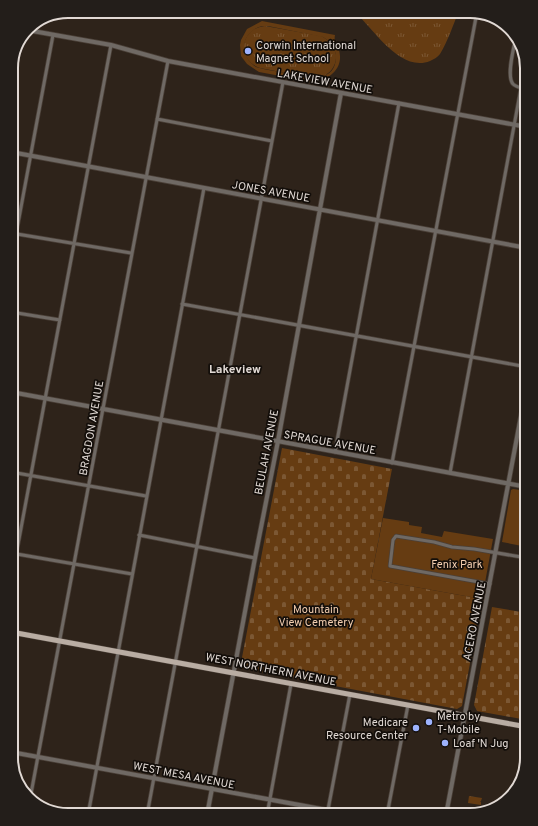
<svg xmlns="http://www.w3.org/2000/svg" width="538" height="826" font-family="Overpass,sans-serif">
	<defs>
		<pattern id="grass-tufts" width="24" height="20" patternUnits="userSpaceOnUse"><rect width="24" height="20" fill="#663c12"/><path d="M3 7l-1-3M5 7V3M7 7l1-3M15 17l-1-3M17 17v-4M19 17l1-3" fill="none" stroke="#7c5834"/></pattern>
		<pattern id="cemetery-stones" width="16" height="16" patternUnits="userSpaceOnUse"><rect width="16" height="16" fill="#663c12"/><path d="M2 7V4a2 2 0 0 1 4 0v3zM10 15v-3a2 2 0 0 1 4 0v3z" fill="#7c5834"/></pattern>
	</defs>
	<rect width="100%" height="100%" fill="#2e231a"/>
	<!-- grass -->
	<path fill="url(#grass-tufts)" d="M354,11H459C453,25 448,41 440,54C438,57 434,59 430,61C400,73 373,28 354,11Z
		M265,26L321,36C329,40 335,46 336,55C337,67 327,78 315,78C309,78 303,76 297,75C284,73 272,70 260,68C236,60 240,28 265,26Z
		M469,796L482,798L481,801H480L481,802V805L468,803Z"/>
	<!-- cemetery -->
	<path fill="url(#cemetery-stones)" d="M282,448L392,469L371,579L482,599L462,706L457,709L240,668Z
		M492,607L527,613V720L477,711L474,705Z"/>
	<!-- park -->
	<path fill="#663c12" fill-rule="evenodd" d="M262,21L335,35C333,45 340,46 340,56C341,71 326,81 313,82L259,72L247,64L241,56L240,45L241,40L247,29ZM262,26H268L323,37C330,41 336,48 336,57C335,86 304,76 286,73C277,71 266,70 256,67C238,55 241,32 262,26Z
		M513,489L527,491V547L502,542L511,490Z
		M383,518L409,522V525L422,527L421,533L442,537L444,531L493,539L482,599L371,579Z"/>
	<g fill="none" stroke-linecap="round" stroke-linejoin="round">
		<!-- minor casing -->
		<g stroke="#4b4038" stroke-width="4.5">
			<path id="minor" d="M476,17L502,22
				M521,88L524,77L527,76
				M157,119L272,141
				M11,233L131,253
				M11,261L53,35
				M182,304L527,367
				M11,312L60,320
				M518,431L527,432
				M335,452L399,103
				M392,463L477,12
				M11,472L146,496
				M450,473L521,88C518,87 515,86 513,84C506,76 514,47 516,37
				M139,535L255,558
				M11,553L132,574
				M11,582L111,45
				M490,584L390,566L393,540L396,536L434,542L452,547L474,549L527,558
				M30,799L168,61
				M88,815L204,188
				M147,815L283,82
				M267,815L291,684
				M327,815L350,694
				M387,815L408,705"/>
		</g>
		<!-- tertiary casing -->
		<g stroke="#4b4038" stroke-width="5.5">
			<path id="tertiary" d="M27,30L111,45L168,61L527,127
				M11,152L527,248
				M11,392L527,487
				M11,752L354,815
				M207,815L255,558L278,441L341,93
				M446,815L527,384"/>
		</g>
		<!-- primary casing -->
		<g stroke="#4b4038" stroke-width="6">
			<path id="primary" d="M11,632L527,727"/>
		</g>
		<!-- minor -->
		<use href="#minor" stroke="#6f6964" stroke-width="3"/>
		<!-- tertiary -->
		<use href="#tertiary" stroke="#6f6964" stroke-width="4"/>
		<!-- primary -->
		<use href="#primary" stroke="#b9ada3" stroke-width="5"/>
	</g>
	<!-- markers -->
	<g fill="#9eb3fd" stroke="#130e0a" stroke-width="1.5">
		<circle cx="248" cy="51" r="4"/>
		<circle cx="429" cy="722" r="4"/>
		<circle cx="416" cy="728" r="4"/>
		<circle cx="445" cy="743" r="4"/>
	</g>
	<g text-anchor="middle" stroke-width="3.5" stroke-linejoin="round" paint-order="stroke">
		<!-- poi labels -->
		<g font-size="11" fill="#e1d9d4" stroke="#130e0a" text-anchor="start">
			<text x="256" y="49">Corwin International<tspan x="256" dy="13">Magnet School</tspan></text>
			<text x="437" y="720">Metro by<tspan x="437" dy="13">T-Mobile</tspan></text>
			<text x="408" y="726" text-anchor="end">Medicare<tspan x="408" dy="13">Resource Center</tspan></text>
			<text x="453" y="747">Loaf 'N Jug</text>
		</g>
		<!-- street labels -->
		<g font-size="11" fill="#e1d9d4" stroke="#130e0a">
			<text transform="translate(325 81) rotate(10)" y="4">LAKEVIEW AVENUE</text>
			<text transform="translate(271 191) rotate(10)" y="4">JONES AVENUE</text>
			<text transform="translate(91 428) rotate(-80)" y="4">BRAGDON AVENUE</text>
			<text transform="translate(330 442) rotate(10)" y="4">SPRAGUE AVENUE</text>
			<text transform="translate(266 452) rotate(-79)" y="4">BEULAH AVENUE</text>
			<text transform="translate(474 621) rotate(-79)" y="4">ACERO AVENUE</text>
			<text transform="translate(271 669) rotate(11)" y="4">WEST NORTHERN AVENUE</text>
			<text transform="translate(184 775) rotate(11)" y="4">WEST MESA AVENUE</text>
		</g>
		<!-- park labels -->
		<g font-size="11" fill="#f3ceb0" stroke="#130e0a">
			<text x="457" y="568">Fenix Park</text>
			<text x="316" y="613">Mountain<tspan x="316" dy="13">View Cemetery</tspan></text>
		</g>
		<!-- neighbourhood labels -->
		<g font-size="12" font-weight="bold" fill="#e1d9d4" stroke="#130e0a">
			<text x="235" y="373">Lakeview</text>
		</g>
	</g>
	<!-- crop -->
	<path d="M0 0H538V826H0ZM68 18H470A50 50 0 0 1 520 68V758A50 50 0 0 1 470 808H68A50 50 0 0 1 18 758V68A50 50 0 0 1 68 18Z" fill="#231e1a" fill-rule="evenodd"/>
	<path fill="none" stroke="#e1d9d4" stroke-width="2" d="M68 18H470A50 50 0 0 1 520 68V758A50 50 0 0 1 470 808H68A50 50 0 0 1 18 758V68A50 50 0 0 1 68 18Z"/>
</svg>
